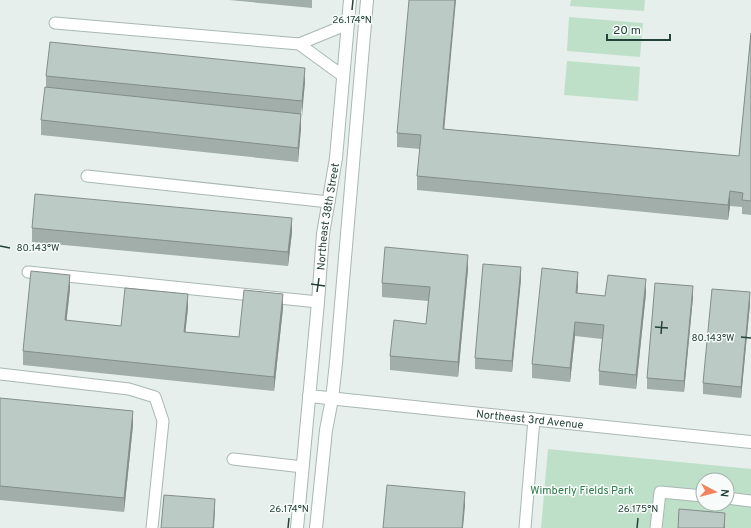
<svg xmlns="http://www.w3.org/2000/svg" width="751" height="528" font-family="Overpass,sans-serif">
	<rect width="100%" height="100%" fill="#e6efeb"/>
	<!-- green -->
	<path fill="#bfe0c8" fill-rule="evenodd" d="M571,0H645L644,11L570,6Z
		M569,17L643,23L640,57L567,51Z
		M567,61L640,67L638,101L564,95Z
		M548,449L751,469V528H541ZM703,480H727V504H703Z"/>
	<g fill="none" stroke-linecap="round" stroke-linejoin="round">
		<!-- service casing -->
		<g stroke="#a8b8b2" stroke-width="13">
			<path id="service" d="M55,23L299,44
				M343,76L299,44L348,24
				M87,176L329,202
				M28,272L318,302
				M0,374L129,389L155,397L163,421L152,528
				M233,459L303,467
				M727,498L751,501
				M525,528L534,419
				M656,528L660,492L703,496"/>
		</g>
		<!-- minor casing -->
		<g stroke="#a8b8b2" stroke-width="14">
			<g id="minor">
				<path id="s1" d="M309,396L751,442"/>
			</g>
		</g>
		<!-- tertiary casing -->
		<g stroke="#a8b8b2" stroke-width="14">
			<g id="tertiary">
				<path id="s2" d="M297,528L318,302L323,234L336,158L350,0"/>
				<path d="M316,528L326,430L332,399L336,363L367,0"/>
			</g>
		</g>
		<!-- service -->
		<use href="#service" stroke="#fff" stroke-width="11"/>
		<!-- minor -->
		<use href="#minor" stroke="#fff" stroke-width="12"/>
		<!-- tertiary -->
		<use href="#tertiary" stroke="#fff" stroke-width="12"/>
	</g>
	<!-- wall -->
	<path fill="#a1aea9" d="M229,0H312V8Z
		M751,33V215L742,214V207L730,206L728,220L417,190V176L420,149L397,147V133L444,129L739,156Z
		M46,76L305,82L301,115V128L298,162L41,135V120L46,87Z
		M32,228L292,232L288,266L32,242Z
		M468,269L458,377L390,370V356L426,324L428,301L382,297V283Z
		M521,279L512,372L475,369V358Z
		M578,286L577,294L605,296L646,293L636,389L599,385V371L602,339L575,336L570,382L532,378V364Z
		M70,289L66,321L121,326L188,308L185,332L239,337L283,308L274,391L23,365V351Z
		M693,297L684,392L647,389V378Z
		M750,304L741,398L703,394V383Z
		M0,398L133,425L124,512L0,500Z"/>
	<!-- shaded-wall -->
	<path fill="#838d89" d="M455,0H456L443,143V129Z
		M305,68V82L302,116V101Z
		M301,114V128L298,162V148Z
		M730,191V206L728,220V205Z
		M292,218V232L288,266V252Z
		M468,255V269L458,377V362Z
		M521,267V279L512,372V361Z
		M578,272V286L576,308V293Z
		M70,275V289L65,335V320Z
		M646,279V293L636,389V375Z
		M693,286V297L684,392V381Z
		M750,292V304L741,398V387Z
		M188,294V308L184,346V332Z
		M283,294V308L274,391V377Z
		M575,322V336L570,382V368Z
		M133,411V425L124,512V498Z
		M465,492V506L463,528H462Z
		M215,499V511L214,528H213Z
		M725,513V528H724Z"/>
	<!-- building -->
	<path fill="#bbcac4" stroke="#838d89" d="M409,0H455L443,129L739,156L751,33V201L742,200L743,193L730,191L728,205L417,176L421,135L397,133Z
		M50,42L305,68L302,101L46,76Z
		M45,87L301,114L298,148L41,120Z
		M35,194L292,218L288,252L32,228Z
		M385,247L468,255L458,362L390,356L394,320L426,324L430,287L382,283Z
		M483,264L521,267L512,361L475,358Z
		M542,268L578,272L576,293L605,296L608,275L646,279L636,375L599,371L604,325L575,322L570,368L532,364Z
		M31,271L70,275L65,320L121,326L125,288L188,294L184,332L239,337L244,290L283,294L274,377L23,351Z
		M655,283L693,286L684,381L647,378Z
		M712,289L750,292L741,387L703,383Z
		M0,398L133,411L124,498L0,486Z
		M387,485L465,492L462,528H383Z
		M164,495L215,499L213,528H161Z
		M679,509L725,513L724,528H678Z"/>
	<!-- ticks -->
	<path fill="none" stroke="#24423a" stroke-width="1.5" d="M352,10L353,0M0,246L10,248M311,284L325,286M317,292L319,278M655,327L668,328M661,334L662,321M741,337L751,338M288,528L289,518M637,528L638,518"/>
	<g text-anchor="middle" stroke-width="3" stroke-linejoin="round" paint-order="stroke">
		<!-- street labels -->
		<g font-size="11" fill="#24423a" stroke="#f7fbf9">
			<text dy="4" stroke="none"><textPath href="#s2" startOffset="313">Northeast 38th Street</textPath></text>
			<text dy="4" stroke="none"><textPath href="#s1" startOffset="222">Northeast 3rd Avenue</textPath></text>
		</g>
		<!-- park labels -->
		<g font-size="11" fill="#2d7a4b" stroke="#f7fbf9">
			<text x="582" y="494">Wimberly Fields Park</text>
		</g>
	</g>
	<g font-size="10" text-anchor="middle" fill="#24423a" stroke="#f7fbf9" stroke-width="3" stroke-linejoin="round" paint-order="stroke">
		<text x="352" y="23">26.174°N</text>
		<text x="38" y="251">80.143°W</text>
		<text x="713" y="341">80.143°W</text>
		<text x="289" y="512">26.174°N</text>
		<text x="638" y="512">26.175°N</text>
	</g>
	<!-- north arrow -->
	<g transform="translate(715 492) rotate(97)"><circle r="19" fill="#f7fbf9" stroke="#a3b1ad"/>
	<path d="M0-3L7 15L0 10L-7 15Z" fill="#f4845f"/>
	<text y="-6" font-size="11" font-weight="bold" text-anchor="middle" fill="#24423a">N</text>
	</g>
	<!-- scale -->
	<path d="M607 34v6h63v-6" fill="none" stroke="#24423a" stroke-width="2"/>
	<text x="613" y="34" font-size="12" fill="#24423a" stroke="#f7fbf9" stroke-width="3" paint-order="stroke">20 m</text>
</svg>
